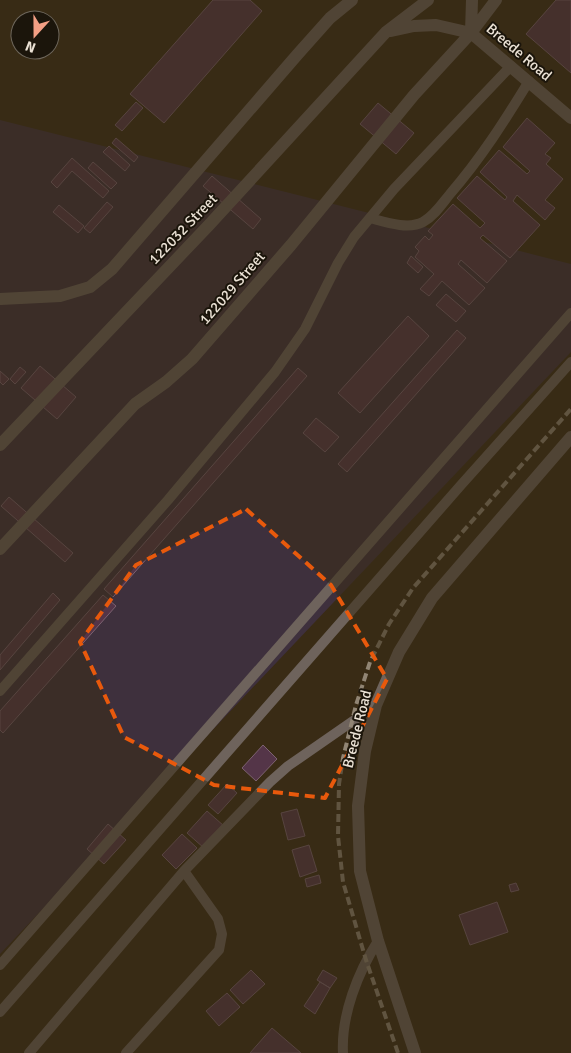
<svg xmlns="http://www.w3.org/2000/svg" width="571" height="1053" font-family="Signika,sans-serif">
	<rect width="100%" height="100%" fill="#392b15"/>
	<!-- industrial -->
	<path fill="#3e303d" d="M0,120L571,264V352L0,954Z"/>
	<!-- building -->
	<path fill="#543548" stroke="#7c6271" d="M213,0H250L262,11L164,123L130,94Z
		M556,0H571V73L526,34Z
		M136,102L143,108L122,131L115,125Z
		M378,103L414,133L396,154L360,124Z
		M527,118L555,143L545,154L551,158L546,164L563,179L545,200L555,208L545,220L517,195L513,201L540,225L510,258L483,235L480,238L507,261L487,283L461,260L458,264L485,288L469,305L442,281L429,296L420,289L434,274L415,257L419,251L415,247L425,236L429,240L433,235L428,231L453,204L480,228L485,223L457,198L477,176L505,200L507,197L480,172L499,150L527,174L530,171L503,147Z
		M116,138L138,157L134,162L112,143Z
		M109,146L130,165L125,171L103,152Z
		M72,158L109,191L103,198L72,171L57,188L51,182Z
		M93,162L117,183L111,189L88,168Z
		M212,176L261,219L253,229L203,186Z
		M107,202L113,207L90,233L84,228Z
		M59,205L84,226L78,233L53,212Z
		M411,256L423,267L418,273L407,263Z
		M446,294L466,311L456,322L436,305Z
		M408,316L429,336L360,413L338,393Z
		M457,330L466,338L347,472L338,464Z
		M40,366L76,397L57,419L21,388Z
		M20,367L26,372L15,384L10,379Z
		M298,368L307,376L113,597L104,589Z
		M0,371L9,379L3,385L0,382Z
		M316,418L339,437L325,452L303,433Z
		M9,497L73,553L65,562L1,506Z
		M53,593L60,600L0,670V655Z
		M103,595L116,606L3,733L0,730V711Z
		M263,745L277,759L256,781L242,768Z
		M227,784L237,793L218,814L208,805Z
		M297,809L305,836L288,840L281,813Z
		M207,811L224,826L204,848L187,833Z
		M108,824L126,840L104,864L87,849Z
		M182,834L197,848L176,869L162,855Z
		M309,845L317,871L300,877L292,850Z
		M319,875L321,883L307,887L305,879Z
		M516,883L519,890L511,892L509,885Z
		M497,902L508,932L470,945L459,915Z
		M251,970L265,984L243,1004L230,990Z
		M323,970L337,978L330,988L317,980Z
		M320,982L330,988L315,1014L304,1006Z
		M227,993L240,1007L219,1026L206,1011Z
		M272,1028L301,1053H250Z"/>
	<g fill="none" stroke-linecap="round" stroke-linejoin="round">
		<!-- service -->
		<path stroke="#6e635c" stroke-width="10" d="M370,218C385,222 408,230 423,222C434,216 442,204 450,194C481,158 504,122 529,81
			M0,691L168,500L275,372L305,329L338,263L354,237L394,189L511,66
			M0,965L571,313
			M0,1012L461,485L571,362
			M29,1053L184,871L270,782L288,766L376,705
			M126,1053L219,950L222,934L218,919L184,871
			M343,1053C341,1015 358,972 378,941"/>
		<!-- minor -->
		<path stroke="#6e635c" stroke-width="12" d="M391,31L414,26L436,25L471,33L571,118
			M471,33L472,0
			M0,299L60,296L90,287L112,269L297,55L330,18L352,0
			M0,445L209,225L386,32L428,0
			M0,549L135,404L166,382L192,359L291,245L414,95L471,33L496,0
			M415,1053L378,941L360,871L358,806L365,751L376,705L399,652L432,598L571,437"/>
		<!-- rail -->
		<path stroke="#918574" stroke-width="4" stroke-dasharray="8 4" stroke-linecap="butt" d="M398,1053L366,960L343,882L338,836L339,784L343,758L356,705L370,662L389,624L413,588L571,409"/>
	</g>
	<!-- marked area -->
	<path d="M0 0H571V1053H0ZM246,509L331,585L387,679L325,798L214,785L124,737L80,642L136,565Z" fill="#392b15" fill-opacity=".55" fill-rule="evenodd"/>
	<path fill="none" stroke="#e8590c" stroke-width="4" stroke-dasharray="10 6" stroke-linejoin="round" d="M246,509L331,585L387,679L325,798L214,785L124,737L80,642L136,565Z"/>
	<g text-anchor="middle" stroke-width="4" stroke-linejoin="round" paint-order="stroke">
		<!-- street labels -->
		<g font-size="15" fill="#ebe2d5" stroke="#1b150b">
			<text transform="translate(519 52) rotate(40)" y="5">Breede Road</text>
			<text transform="translate(183 229) rotate(-46)" y="5">122032 Street</text>
			<text transform="translate(232 288) rotate(-49)" y="5">122029 Street</text>
			<text transform="translate(357 729) rotate(-76)" y="5">Breede Road</text>
		</g>
	</g>
	<!-- north arrow -->
	<g transform="translate(35 35) rotate(201)"><circle r="24" fill="#1b150b" stroke="#6e675c"/>
	<path d="M0-4L9 19L0 12L-9 19Z" fill="#f39f84"/>
	<text y="-8" font-size="14" font-weight="bold" text-anchor="middle" fill="#ebe2d5">N</text>
	</g>
</svg>
